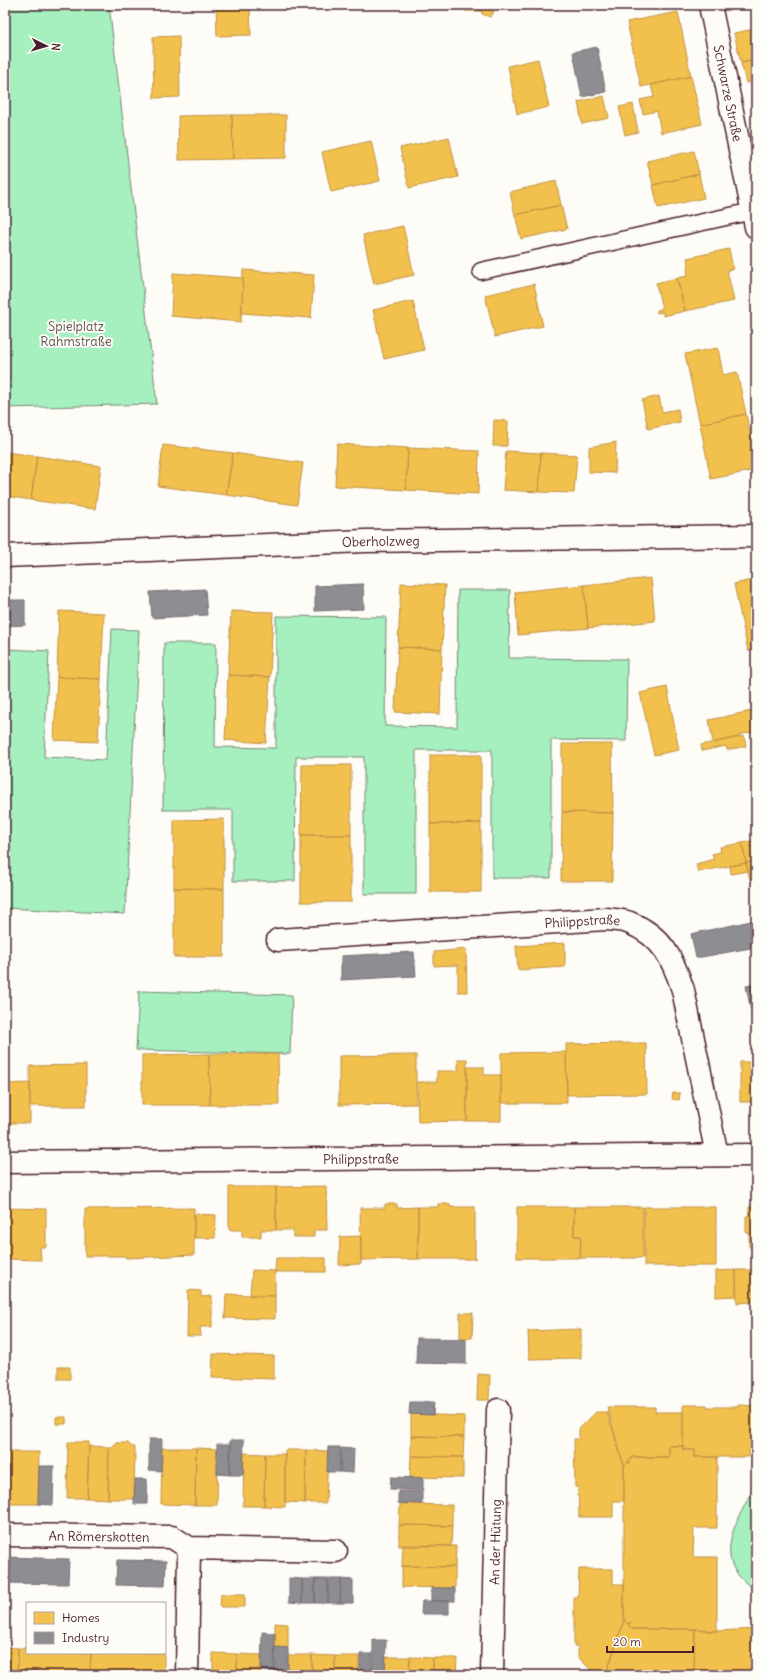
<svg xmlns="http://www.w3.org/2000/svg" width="761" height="1680" font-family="Delius,sans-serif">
	<rect width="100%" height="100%" fill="#fdfcf7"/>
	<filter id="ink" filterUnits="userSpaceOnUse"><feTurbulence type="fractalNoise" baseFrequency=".025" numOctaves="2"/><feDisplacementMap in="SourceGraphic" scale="8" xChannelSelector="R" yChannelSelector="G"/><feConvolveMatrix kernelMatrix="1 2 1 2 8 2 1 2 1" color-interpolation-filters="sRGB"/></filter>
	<g filter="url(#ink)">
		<!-- green -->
		<path fill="#a6efbe" stroke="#788774" d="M5,5H109L157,404L5,408Z
			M458,590H510L509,658L627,659L626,741L551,740V878H492V750H416V894H364V757H296L295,881H233V810H163L164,643H216L215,747L276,748V616L386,617L385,726L457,727Z
			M112,629L139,630L125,914L5,908V649L49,651L44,757L106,760Z
			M139,991L292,995L290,1054L136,1050Z
			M756,1484V1589C748,1586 745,1582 739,1576C715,1549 743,1510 756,1484Z"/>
		<!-- homes -->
		<path fill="#f2c14e" stroke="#c09044" d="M216,5H270L250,6L251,35L217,36Z
			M292,5H325V7L292,8Z
			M325,5H356V6L325,7Z
			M356,5H389L356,6Z
			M449,5H481V11H465L464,6Z
			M481,5H494L493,14L490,17L482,14Z
			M678,12L691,76L641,87L627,22Z
			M754,29L756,36V60L741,63L734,33Z
			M179,36L180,97L154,98L153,37Z
			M538,59L549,107L517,114L508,66Z
			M756,60V81L746,83L741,63Z
			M691,76L702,124L661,133L657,111L643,114L640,100L654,97L651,85Z
			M604,96L609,118L582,124L578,102Z
			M633,104L638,132L625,135L619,107Z
			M232,115L233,159L179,160L178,116Z
			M232,115H286V158L233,159Z
			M449,137L458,177L409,188L400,148Z
			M371,141L380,181L331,192L322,152Z
			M694,151L699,174L653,185L647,161Z
			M699,174L704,198L658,208L653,185Z
			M556,181L561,205L515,215L510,192Z
			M561,205L567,229L521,239L515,215Z
			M403,226L414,275L374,284L363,235Z
			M729,249L733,269L727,270L734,301L685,311L677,278L688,276L687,267H689L687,258Z
			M243,270L314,275L311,318L242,313Z
			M173,273L243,278L241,322L171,316Z
			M677,278L685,311L663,316V312L657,313V310L662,309L656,283Z
			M534,284L543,326L495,337L485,295Z
			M413,301L424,350L384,359L373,310Z
			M718,348L723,375L737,372L746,414L700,424L685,354Z
			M659,396L662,412L678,409L680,422L648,429L642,400Z
			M746,414L756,459V470L711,479L700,424Z
			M494,420L508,421L507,446H493Z
			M616,442L615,473L589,472V447Z
			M337,444L408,448L406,490L335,486Z
			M163,445L233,453L226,495L158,486Z
			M408,448L479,451L478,494L406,490Z
			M506,451L541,453L539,492L503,490Z
			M5,452L37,456L31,500L5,496Z
			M233,453L303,463L297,505L226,495Z
			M541,453L577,455L574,493L539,492Z
			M37,456L101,466L95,509L31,500Z
			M651,578L655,621L588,628L584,585Z
			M756,579V650L748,651L734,584Z
			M401,583L445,585L442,649L398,647Z
			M584,585L588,628L518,635L515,592Z
			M59,611L104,613L101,679L57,677Z
			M231,611L273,612L270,677L228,675Z
			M398,647L442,649L440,714L395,712Z
			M228,675L270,677L266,743L225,740Z
			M57,677L101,679L98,742L54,740Z
			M667,687L679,750L654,755L640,693Z
			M756,710V731L739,735V737L713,743L709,720Z
			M744,736L746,746L727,750L726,746L702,751L701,745Z
			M562,744H612L613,813L562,812Z
			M430,755H481V823L430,824Z
			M302,765H351V835H301Z
			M562,812L613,813L612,881H561Z
			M224,819V889L174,888V820Z
			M481,823V892H430V824Z
			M301,835H351V902H301Z
			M756,840V861L746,863L742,843Z
			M742,843L746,863L698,872L696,864L714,859L712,854L721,852L720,847Z
			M756,861V879L750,880L746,863Z
			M746,863L748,871L731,874L730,866Z
			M174,888L224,889V957H174Z
			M565,943V967L518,970L516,946Z
			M466,949L467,992H458V965L434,966V952Z
			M646,1043L647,1094L567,1095L566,1044Z
			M566,1052L567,1103H501V1053Z
			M209,1054H278L279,1105H210Z
			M209,1054L210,1105H142V1055Z
			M416,1055V1104L339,1105V1056Z
			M458,1059H467V1121L418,1122L417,1082H437V1071H458Z
			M740,1062H756V1102H740Z
			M86,1065V1106H30V1066Z
			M467,1067H484V1075H501V1121H467Z
			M30,1083V1123H5V1084Z
			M673,1093H680L679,1100L672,1099Z
			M326,1186L327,1230H314V1237H293V1230H276V1187Z
			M229,1187H276V1230H261V1237H242V1230H229Z
			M385,1204H397V1208L418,1207V1259L361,1260L360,1208H385Z
			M438,1204H450V1207H475V1259H418V1207H438Z
			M517,1207H574V1236H581L580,1258H517Z
			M574,1207H643V1258H580L581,1236H574Z
			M644,1207H716V1266H644Z
			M749,1207H756V1258H753V1247H749V1233H746V1216H749Z
			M5,1208L46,1209V1247H40L41,1260L5,1259Z
			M194,1208V1255L126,1258L125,1256H85V1209Z
			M194,1214L216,1215L215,1238H194Z
			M361,1236V1264L339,1265L340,1237Z
			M276,1258H326V1272H275Z
			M252,1270L275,1271V1296L250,1295Z
			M736,1270V1296L716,1297V1271Z
			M736,1270H754V1302L737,1303Z
			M188,1290L201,1291V1297L212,1296V1327H200L201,1336H187Z
			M226,1294L275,1296V1319L225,1318Z
			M460,1313H473L472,1338H460Z
			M581,1329V1358L529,1359L528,1331Z
			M213,1354L274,1356V1379L212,1377Z
			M58,1367H70V1379H58Z
			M478,1374L490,1375L489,1400H477Z
			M683,1405H707V1407H738V1405L756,1406V1451H749V1457H695V1450H683Z
			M607,1407H655V1412H683V1446H669V1457H633L629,1461L630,1464L628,1462L624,1466Z
			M596,1412H607L624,1466V1501H613V1517H579L578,1487H575L574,1439H579V1429Z
			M411,1414L464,1416V1437L411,1436Z
			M56,1417H66V1424H56Z
			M411,1436L464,1437L463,1457L411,1456Z
			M68,1442H89L87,1498H67Z
			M117,1443H128L132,1447H135L134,1499H108L109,1447H113Z
			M89,1446L109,1447L108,1499L87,1498Z
			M669,1446H683V1450H695V1457H717V1528H694L693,1557H717V1631H706V1629H632L628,1625L631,1622L628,1624L624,1620V1466L628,1462L630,1464L629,1461L633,1457H669Z
			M162,1448H196L195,1505L161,1504Z
			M196,1448L218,1449L217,1505H195Z
			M285,1450H306L305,1503L285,1502Z
			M306,1450L328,1451L326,1503H305Z
			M5,1452H9L8,1504H5Z
			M9,1452H39L38,1504H8Z
			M244,1453L265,1454L264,1506H243Z
			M265,1454H285V1507L264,1506Z
			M411,1456L463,1457V1478L410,1477Z
			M400,1504L452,1505V1526L399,1525Z
			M399,1525L452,1526L451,1546H399Z
			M403,1545L456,1546L455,1567L402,1566Z
			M402,1566L455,1567V1588L402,1587Z
			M579,1569H613V1584H624V1620L606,1674H595L578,1657V1646H574V1598H578Z
			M221,1594H245V1607H220Z
			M624,1620L628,1624L631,1622L628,1625L632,1629H695L694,1674L606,1675Z
			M275,1623L288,1624V1648L275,1647Z
			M695,1629L717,1631L756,1629V1674L694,1675Z
			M5,1647L18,1648L17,1675H5Z
			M18,1648H27V1653H91L90,1675H17Z
			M91,1653H164V1675H90Z
			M213,1653L237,1654V1675H213Z
			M237,1654L261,1655V1675H237Z
			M288,1655H312V1675H287Z
			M312,1655L335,1656V1675H312Z
			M335,1656H359V1675H335Z
			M386,1657H410L409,1675H385Z
			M410,1657L433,1658V1675H409Z
			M433,1658H457L456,1675H433Z"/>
		<!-- industry -->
		<path fill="#8d8d92" stroke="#796c73" d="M597,47L606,92L582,97L573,52Z
			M363,584L364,609L315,611V586Z
			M205,589L207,615L152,618L150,592Z
			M5,600H25V625L5,626Z
			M756,920V947L696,958L691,934Z
			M414,952L416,976L341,980V956Z
			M756,984V1010L751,1011L746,986Z
			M417,1338L466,1339V1364L416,1363Z
			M410,1402H434L433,1415L409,1414Z
			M149,1439H162L161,1471L149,1470Z
			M230,1440H244L243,1475H230Z
			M217,1444H231L230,1475L217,1474Z
			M328,1447H340V1472H327Z
			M341,1448L354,1449L353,1473L340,1472Z
			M39,1466H54L53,1505L38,1504Z
			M391,1477L423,1478V1490L390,1489Z
			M135,1479H147V1504H134Z
			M398,1491H422V1504L398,1503Z
			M5,1557L69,1559L68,1584L5,1583Z
			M117,1560L166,1561L165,1586L116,1585Z
			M289,1578L302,1579V1603L289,1602Z
			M302,1579H315V1603H302Z
			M315,1579H328V1603H315Z
			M328,1579H341L340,1603H328Z
			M341,1579L353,1580V1603H340Z
			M431,1588H455V1601H431Z
			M422,1601H449V1614H421Z
			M262,1632L275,1633L274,1672L261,1671Z
			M373,1640H386L385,1675H373Z
			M275,1647L288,1648V1672H275Z
			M360,1654H372V1675H360Z"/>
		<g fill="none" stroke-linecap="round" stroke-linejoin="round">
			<!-- lane casing -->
			<g stroke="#4a1f2b" stroke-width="19">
				<path id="lane" d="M481,271L753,211"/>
			</g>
			<!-- street casing -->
			<g stroke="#4a1f2b" stroke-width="25">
				<g id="street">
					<path id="s1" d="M710,5L756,227"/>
					<path id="s2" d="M5,556L365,541L756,536"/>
					<path id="s3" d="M278,940L606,919C614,920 623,920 630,923C662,936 673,959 683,990L717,1155"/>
					<path id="s4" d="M5,1162L756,1155"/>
					<path id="s5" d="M5,1535L172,1537L189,1548L336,1551"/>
					<path d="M187,1675L189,1548"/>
					<path id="s6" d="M492,1675L498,1410"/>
				</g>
			</g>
			<!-- lane -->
			<use href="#lane" stroke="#fdfcf7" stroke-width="16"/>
			<!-- street -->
			<use href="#street" stroke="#fdfcf7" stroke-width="22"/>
		</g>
	</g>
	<g text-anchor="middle" stroke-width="4" stroke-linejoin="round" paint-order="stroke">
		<!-- street labels -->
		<g font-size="13" fill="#4a1f2b" stroke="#fdfcf7">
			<text dy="5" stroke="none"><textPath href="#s1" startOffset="90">Schwarze Straße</textPath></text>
			<text dy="5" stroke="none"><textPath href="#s2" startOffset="376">Oberholzweg</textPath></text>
			<text dy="5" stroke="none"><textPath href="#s3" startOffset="305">Philippstraße</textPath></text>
			<text dy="5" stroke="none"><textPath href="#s4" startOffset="356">Philippstraße</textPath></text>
			<text dy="5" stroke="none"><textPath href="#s5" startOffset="94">An Römerskotten</textPath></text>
			<text dy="5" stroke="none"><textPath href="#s6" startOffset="133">An der Hütung</textPath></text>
		</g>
		<!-- park labels -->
		<g font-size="13" fill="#615350" stroke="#fdfcf7">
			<text x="76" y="331">Spielplatz<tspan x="76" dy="15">Rahmstraße</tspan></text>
		</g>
	</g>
	<!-- margin -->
	<rect width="761" height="1680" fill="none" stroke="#fdfcf7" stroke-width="20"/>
	<rect x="10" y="10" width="741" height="1660" fill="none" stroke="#4a1f2b" stroke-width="1.5" filter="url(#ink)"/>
	<!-- legend -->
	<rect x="26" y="1602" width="140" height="52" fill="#fdfcf7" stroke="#b5a4a5"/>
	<rect x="34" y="1612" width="20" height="12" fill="#f2c14e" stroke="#b5a4a5"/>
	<text x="62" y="1622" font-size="12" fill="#4a1f2b">Homes</text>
	<rect x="34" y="1632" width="20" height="12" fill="#8d8d92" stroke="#b5a4a5"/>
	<text x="62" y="1642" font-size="12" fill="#4a1f2b">Industry</text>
	<!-- north arrow -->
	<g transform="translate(46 46) rotate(95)" stroke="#fdfcf7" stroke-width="3" paint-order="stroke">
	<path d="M0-3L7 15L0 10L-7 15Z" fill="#4a1f2b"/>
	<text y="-6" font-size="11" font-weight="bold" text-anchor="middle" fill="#4a1f2b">N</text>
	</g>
	<!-- scale -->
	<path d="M607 1646v6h86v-6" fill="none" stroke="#4a1f2b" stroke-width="2"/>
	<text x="613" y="1646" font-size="12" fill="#4a1f2b" stroke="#fdfcf7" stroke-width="3" paint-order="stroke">20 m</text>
</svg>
